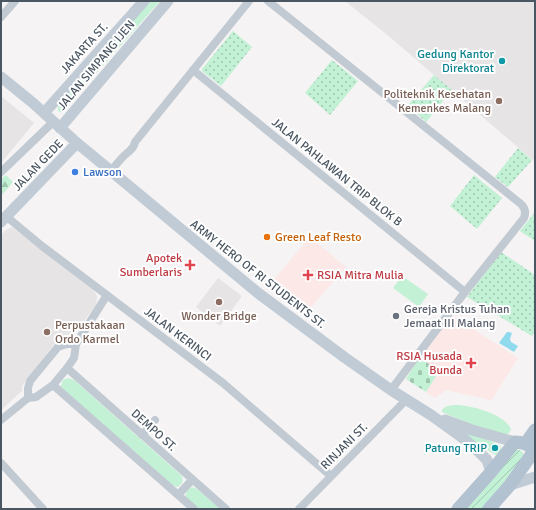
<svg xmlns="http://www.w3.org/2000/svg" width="536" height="510" font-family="Signika,sans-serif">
	<defs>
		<pattern id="grass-dots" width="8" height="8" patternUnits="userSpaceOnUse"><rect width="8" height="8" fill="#c3f1d5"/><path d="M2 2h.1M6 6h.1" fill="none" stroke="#a0c6b0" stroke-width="1.8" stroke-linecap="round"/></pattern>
		<pattern id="forest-firs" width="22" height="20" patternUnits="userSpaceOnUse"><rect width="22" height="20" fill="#c3f1d5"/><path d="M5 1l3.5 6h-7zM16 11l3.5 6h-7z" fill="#a0c6b0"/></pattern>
		<pattern id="cemetery-stones" width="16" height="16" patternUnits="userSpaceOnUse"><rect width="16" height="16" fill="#c3f1d5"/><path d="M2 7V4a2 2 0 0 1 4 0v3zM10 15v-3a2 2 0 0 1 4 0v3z" fill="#a0c6b0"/></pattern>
		<pattern id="garden-furrows" width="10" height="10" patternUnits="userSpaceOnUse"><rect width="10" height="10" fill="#c3f1d5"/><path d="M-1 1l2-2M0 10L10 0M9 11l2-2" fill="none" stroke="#a0c6b0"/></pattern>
	</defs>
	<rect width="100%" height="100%" fill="#f5f3f3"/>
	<!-- education -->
	<path fill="#e6e4e5" d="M345,1H535V162L391,38Z
		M1,96L34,123L1,163Z
		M12,227L87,284L92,288L96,294L97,298L96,305L70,340H61L56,342L22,386V391L1,410V235L6,230Z
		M218,278L242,296L220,326L196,307Z"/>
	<!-- medical -->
	<path fill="#fce8e6" d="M310,237L346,267L307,312L270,284Z
		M453,316L518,358L491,401L486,399L446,390L435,398L426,392L440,370L419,358Z"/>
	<!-- grass -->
	<path fill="url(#grass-dots)" d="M233,31L252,47L221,86L202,71V69Z
		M332,60L358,81L330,115L305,93Z
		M434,75L452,90L426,122L408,105Z
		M518,148L532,160L508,187L495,177Z
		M474,175L502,198L477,229L450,206Z
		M535,212V241L520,231Z
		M501,252L535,275V331L532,336L467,297Z"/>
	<!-- forest -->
	<path fill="url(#forest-firs)" d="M6,175L13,182L1,196V179Z"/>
	<!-- cemetery -->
	<path fill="url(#cemetery-stones)" d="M419,358L440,370L426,392L406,379Z"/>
	<!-- park -->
	<path fill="#c3f1d5" d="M150,1H160L63,111L59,112L58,110V106Z
		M402,276L428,294L419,307L393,288Z
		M68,378L74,380L182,476C183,481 183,484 177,487L172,485L61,387V385L63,380Z
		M458,405C473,406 504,414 511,429L509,433L505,435L485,430L442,412V410C446,405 452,405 458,405Z
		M449,425L498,444L501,447V449L499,453L496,455L492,453Z
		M192,487L197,489L220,509H199C191,502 178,496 192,487Z"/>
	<!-- garden -->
	<path fill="url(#garden-furrows)" d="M516,449C521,450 524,452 524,457L484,509H462Z"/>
	<!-- water -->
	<path fill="#90daee" d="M507,332H509L512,333L510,339L511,342L518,346L514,352L499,343Z"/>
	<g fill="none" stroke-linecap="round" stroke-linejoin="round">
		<!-- street -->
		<path stroke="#c1cad2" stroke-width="8" d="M268,1L521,204C525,208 526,213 524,218L465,292L391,390
			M1,17L15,1
			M193,70L465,292
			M111,171C115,166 121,158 126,154C130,150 134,149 135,142L249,1
			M1,172L53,122
			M7,217L42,246L223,383L331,476
			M67,368L226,509
			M53,385L194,509
			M28,398V388L30,381L58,347C64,344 69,343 76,344
			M1,420L28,398L36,397L53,385L67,368L74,358L76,344L107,295
			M142,435L155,420
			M1,463L43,509
			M178,495L192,480
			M299,509L407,399"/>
		<!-- secondary -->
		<path stroke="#c1cbd6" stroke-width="11" d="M1,77L33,103L77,143L111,171L258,293L344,357L391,390L431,415L463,438L478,451L487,460L491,472
			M44,113L144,1
			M60,128L168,1
			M1,222L77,143
			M445,420L472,430L515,442
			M510,485L535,477"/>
		<!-- primary -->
		<path stroke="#b3c2d1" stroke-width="13" d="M526,443L535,430
			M458,509L491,472L515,442C523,442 529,444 534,451L510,485L489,509"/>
	</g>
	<!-- markers -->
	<g fill="#0f9aa8" stroke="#fff" stroke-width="1.5">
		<circle cx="502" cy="61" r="4"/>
		<circle cx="495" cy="448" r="4"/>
	</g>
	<g fill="#8d6e63" stroke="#fff" stroke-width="1.5">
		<circle cx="499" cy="101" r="4"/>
		<circle cx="219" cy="302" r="4"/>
		<circle cx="47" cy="332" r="4"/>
	</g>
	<circle fill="#3f7fe0" stroke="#fff" stroke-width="1.5" cx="75" cy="172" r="4"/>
	<circle fill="#e8710a" stroke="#fff" stroke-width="1.5" cx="267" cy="237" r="4"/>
	<g fill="#e0444e" stroke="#fff" stroke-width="1.5">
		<path d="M188 259h4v4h4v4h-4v4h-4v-4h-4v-4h4z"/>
		<path d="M306 269h4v4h4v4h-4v4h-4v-4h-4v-4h4z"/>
		<path d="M469 357h4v4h4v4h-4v4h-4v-4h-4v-4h4z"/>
	</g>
	<circle fill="#6b7280" stroke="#fff" stroke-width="1.5" cx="396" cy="316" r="4"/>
	<g text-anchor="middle" stroke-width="4" stroke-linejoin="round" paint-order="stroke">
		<!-- street labels -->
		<g font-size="12" fill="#4a5661" stroke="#fff">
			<text transform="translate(84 48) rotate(-48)" y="4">JAKARTA ST.</text>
			<text transform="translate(96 65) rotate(-50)" y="4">JALAN SIMPANG IJEN</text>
			<text transform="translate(38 165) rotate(-46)" y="4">JALAN GEDE</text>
			<text transform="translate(337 172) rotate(39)" y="4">JALAN PAHLAWAN TRIP BLOK B</text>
			<text transform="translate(258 274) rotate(38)" y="4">ARMY HERO OF RI STUDENTS ST.</text>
			<text transform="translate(178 334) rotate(37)" y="4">JALAN KERINCI</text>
			<text transform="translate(154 430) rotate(42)" y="4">DEMPO ST.</text>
			<text transform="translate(344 446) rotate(-45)" y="4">RINJANI ST.</text>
		</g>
		<!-- culture labels -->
		<g font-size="12" fill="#0d838f" stroke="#fff" text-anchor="end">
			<text x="494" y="58">Gedung Kantor<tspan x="494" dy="14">Direktorat</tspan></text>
			<text x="487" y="452">Patung TRIP</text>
		</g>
		<!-- education labels -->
		<g font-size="12" fill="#785e54" stroke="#fff" text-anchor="end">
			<text x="491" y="98">Politeknik Kesehatan<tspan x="491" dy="14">Kemenkes Malang</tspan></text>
			<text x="219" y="320" text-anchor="middle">Wonder Bridge</text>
			<text x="55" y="329" text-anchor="start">Perpustakaan<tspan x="55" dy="14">Ordo Karmel</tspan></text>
		</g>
		<!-- shop labels -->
		<g font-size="12" fill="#366cbe" stroke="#fff" text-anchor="start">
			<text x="83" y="176">Lawson</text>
		</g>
		<!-- food labels -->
		<g font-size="12" fill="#c56008" stroke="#fff" text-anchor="start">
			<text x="275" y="241">Green Leaf Resto</text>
		</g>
		<!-- health labels -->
		<g font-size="12" fill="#be3a42" stroke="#fff" text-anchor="end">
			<text x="182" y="262">Apotek<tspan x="182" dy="14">Sumberlaris</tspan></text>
			<text x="317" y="279" text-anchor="start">RSIA Mitra Mulia</text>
			<text x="462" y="360">RSIA Husada<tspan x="462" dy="14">Bunda</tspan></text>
		</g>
		<!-- worship labels -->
		<g font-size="12" fill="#5b616d" stroke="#fff" text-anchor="start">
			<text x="404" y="313">Gereja Kristus Tuhan<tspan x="404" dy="14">Jemaat III Malang</tspan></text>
		</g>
	</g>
	<!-- border -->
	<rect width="536" height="510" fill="none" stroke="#4a5661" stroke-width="4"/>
</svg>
